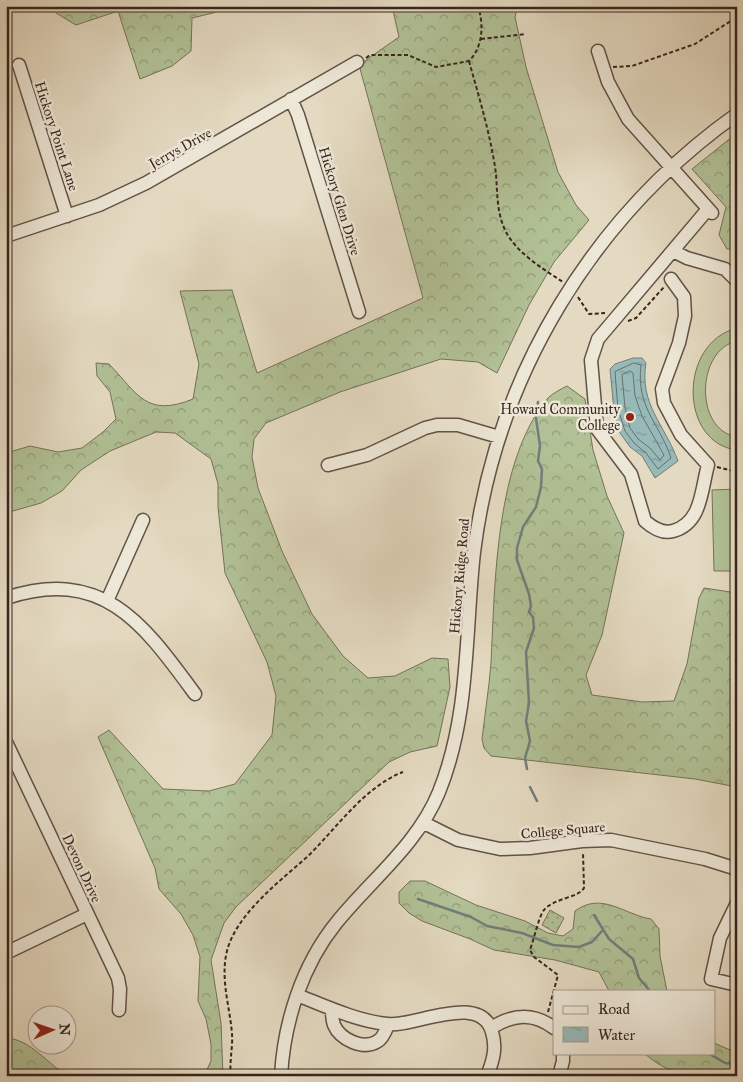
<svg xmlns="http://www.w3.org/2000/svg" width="743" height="1082" font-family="'IM FELL Great Primer',serif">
	<defs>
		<pattern id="forest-crowns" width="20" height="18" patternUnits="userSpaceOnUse" patternTransform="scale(1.25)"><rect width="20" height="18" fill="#b1c095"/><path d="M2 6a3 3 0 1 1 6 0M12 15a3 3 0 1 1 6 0" fill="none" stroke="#919c79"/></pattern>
		<pattern id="park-dots" width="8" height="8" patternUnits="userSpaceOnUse" patternTransform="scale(1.25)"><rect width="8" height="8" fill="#b1c095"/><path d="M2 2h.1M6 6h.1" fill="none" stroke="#919c79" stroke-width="1.8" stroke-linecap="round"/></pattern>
		<pattern id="water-ripples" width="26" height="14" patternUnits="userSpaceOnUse" patternTransform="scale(1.25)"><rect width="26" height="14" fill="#97bab9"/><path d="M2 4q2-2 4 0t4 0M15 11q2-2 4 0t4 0" fill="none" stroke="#7c9796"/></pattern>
	</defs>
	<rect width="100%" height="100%" fill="#e4dac1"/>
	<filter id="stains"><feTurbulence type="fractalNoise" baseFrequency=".004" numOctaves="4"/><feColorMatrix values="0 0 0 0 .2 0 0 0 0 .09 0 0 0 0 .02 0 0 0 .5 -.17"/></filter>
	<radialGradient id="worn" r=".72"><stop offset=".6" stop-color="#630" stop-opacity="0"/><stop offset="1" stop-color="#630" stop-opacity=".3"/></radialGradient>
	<!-- forest -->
	<path fill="url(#forest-crowns)" stroke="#74725a" d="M50,6H224L217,12L192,18L191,51L172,66L140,79L118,11L76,25L56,13Z
		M392,6H518L515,17L526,67L558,172L576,205L589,220L554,262L529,305L497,373L478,362L441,359L340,392L266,423L254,439L252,457L258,488L282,551L312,614L343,656L368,678L395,676L432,658L448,659L450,687L437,746L410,752L389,762L236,907L224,923L211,960L221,1023L223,1076H204L211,1061V1044L206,1019L198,1001L200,957L193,935L181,914L159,889L155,868L98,737L109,730L163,789L209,791L235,784L272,735L276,696L267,662L225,573L218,507V484L211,459L175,433L156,432L110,451L81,470L62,491L41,503L6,513V453L30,446L58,452L82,448L103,432L116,419L110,392L97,376L96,363L109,364C138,394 146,418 193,399L199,364L180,291L232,290L257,373L423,298L359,65L399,37Z
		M737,133V249H727L719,235L726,207L692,169Z
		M567,386L585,399L593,450L607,496L624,533L602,635L586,675L592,695L642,702L674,701L687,664L699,598L704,588L737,593V787L695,779L491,756L484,748L482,739C485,713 489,688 491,663C495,584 495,461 548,398C553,393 561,389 567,386Z
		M410,881H425L476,905L525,921L548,933L563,936L573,929L575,911C602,891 625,915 651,919L659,929L660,956L667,991H609L599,972L555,960L494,950L470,939L422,921L409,913L399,903V892Z
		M6,1038C31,1039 48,1065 68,1076H6Z
		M714,1043L737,1053V1076C699,1076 674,1080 644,1053H714Z"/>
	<!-- park -->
	<path fill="url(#park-dots)" stroke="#74725a" d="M550,910L564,918L556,933L542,925Z"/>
	<!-- pitch -->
	<path fill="#b1c095" stroke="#74725a" d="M737,328V341C696,350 694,430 737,437V450C679,443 678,343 737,328Z
		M737,489V571H714L712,490Z"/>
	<!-- water -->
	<path fill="url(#water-ripples)" stroke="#717e7b" d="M633,358H642L646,363C639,404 665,425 678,461L655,478L642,456L630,447L620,433L614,411L610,369L615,364Z"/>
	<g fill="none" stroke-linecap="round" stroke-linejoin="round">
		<!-- shore -->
		<path stroke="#68706c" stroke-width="1" d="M634,363L641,365C636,408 659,422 671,458L658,469L646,453L634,443L625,431L618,409L615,372Z
			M630,371L633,373L635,396L642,416L664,455L660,460L650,448L638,439L630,428L625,408L622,375Z"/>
		<!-- stream -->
		<path stroke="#717e7b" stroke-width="2.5" d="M527,769L525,758L530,741L526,721L529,703L526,652L534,628L533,617L529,612L531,606L529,594L517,560V548L523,527L536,507L541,487L542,469L538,461L540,446L536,418L538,402
			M530,787L537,801
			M418,899L471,917L487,926L522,933L553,945L579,947L592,942L602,931
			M594,915L609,939L633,959L639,978L650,991
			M708,1053L725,1063L737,1064"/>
		<!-- minor casing -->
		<g stroke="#635247" stroke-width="15">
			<path id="minor" d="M598,51L608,82L628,119L712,213
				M19,65L67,216
				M291,99L298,115L359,312
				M6,236L99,205L146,183L357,62
				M673,251L687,258L725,269L737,281
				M671,279L684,297L685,316L679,343L662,389L664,403L681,435L708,465C701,490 702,523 673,531C662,534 653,528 645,521L631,474L597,429L591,360L598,339L708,209
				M328,465L367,455L425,428L437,425H458L499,437
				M6,598C104,566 144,625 195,694
				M107,601L143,520
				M6,742L118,978L120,989L119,1010
				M424,823L458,840L500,849L530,848L582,841L611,840L705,859L737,869
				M737,903L720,938L711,979L737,985
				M6,953L87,914
				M297,995C325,1006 357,1021 387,1024C413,1028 481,991 492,1032C497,1048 493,1061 487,1076
				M332,1009C332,1014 332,1020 334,1025C340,1039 363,1051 378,1041C383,1038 386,1030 388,1025
				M491,1028C513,1014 533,1012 554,1028
				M281,1076C284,1022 302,965 337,922C371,880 418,844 439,792C470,715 465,634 474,552C496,376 592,217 737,114
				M559,1076L563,1061V1053"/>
		</g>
		<!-- path -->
		<path stroke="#38251e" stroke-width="2" stroke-dasharray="4 2.5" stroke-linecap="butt" d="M481,39L526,34
			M366,58L370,55H408L436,67L469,61C483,47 484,25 478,6
			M469,61C478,94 488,126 494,161C499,185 494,208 506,232C517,253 543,269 563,282
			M613,67L632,66L695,44L737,17
			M578,297L589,314L605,313
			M628,321L636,318L664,287
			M717,467L737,472
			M548,1012L558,975L534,957L530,950C533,942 540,913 544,910C554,898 578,898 584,888L583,852
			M231,1076C229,1062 233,1048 232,1034C230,1007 220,979 227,951C231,935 242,919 254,906C270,888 289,873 307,857C336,829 364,787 403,772"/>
		<!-- minor -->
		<use href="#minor" stroke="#ede7d7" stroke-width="12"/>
	</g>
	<!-- markers -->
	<circle fill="#8f2418" stroke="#ede7d7" stroke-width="2" cx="630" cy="417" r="5"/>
	<g text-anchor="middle" stroke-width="5" stroke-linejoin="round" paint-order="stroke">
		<!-- street labels -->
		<g font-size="14" fill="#38251e" stroke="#ede7d7">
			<text transform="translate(57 136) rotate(72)" y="5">Hickory Point Lane</text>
			<text transform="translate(180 148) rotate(-29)" y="5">Jerrys Drive</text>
			<text transform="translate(340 201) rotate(73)" y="5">Hickory Glen Drive</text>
			<text transform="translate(459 576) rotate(-85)" y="5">Hickory Ridge Road</text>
			<text transform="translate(563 830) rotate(-5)" y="5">College Square</text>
			<text transform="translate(82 868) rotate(65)" y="5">Devon Drive</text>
		</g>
		<!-- poi labels -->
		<g font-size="14" fill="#38251e" stroke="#ede7d7" text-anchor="end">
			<text x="620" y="414">Howard Community<tspan x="620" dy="16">College</tspan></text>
		</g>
	</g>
	<!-- margin -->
	<rect width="743" height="1082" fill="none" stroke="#e4dac1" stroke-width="25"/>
	<rect x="8" y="8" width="728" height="1067" fill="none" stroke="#38251e" stroke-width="2.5"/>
	<rect x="12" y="12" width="718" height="1057" fill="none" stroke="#38251e"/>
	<!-- legend -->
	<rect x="553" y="990" width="162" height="65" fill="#ede7d7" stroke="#a5998d"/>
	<rect x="563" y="1006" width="25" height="8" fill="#ede7d7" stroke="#a5998d"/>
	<text x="598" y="1014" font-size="15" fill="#38251e">Road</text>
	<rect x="563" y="1027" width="25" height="15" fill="url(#water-ripples)" stroke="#a5998d"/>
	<text x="598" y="1040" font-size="15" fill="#38251e">Water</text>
	<!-- north arrow -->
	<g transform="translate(52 1030) rotate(88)"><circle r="24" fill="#ede7d7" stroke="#a5998d"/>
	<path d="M0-4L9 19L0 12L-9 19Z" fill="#8f2418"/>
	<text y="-8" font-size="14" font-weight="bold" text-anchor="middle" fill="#38251e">N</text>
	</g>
	<rect width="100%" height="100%" filter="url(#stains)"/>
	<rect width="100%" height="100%" fill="url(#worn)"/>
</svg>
